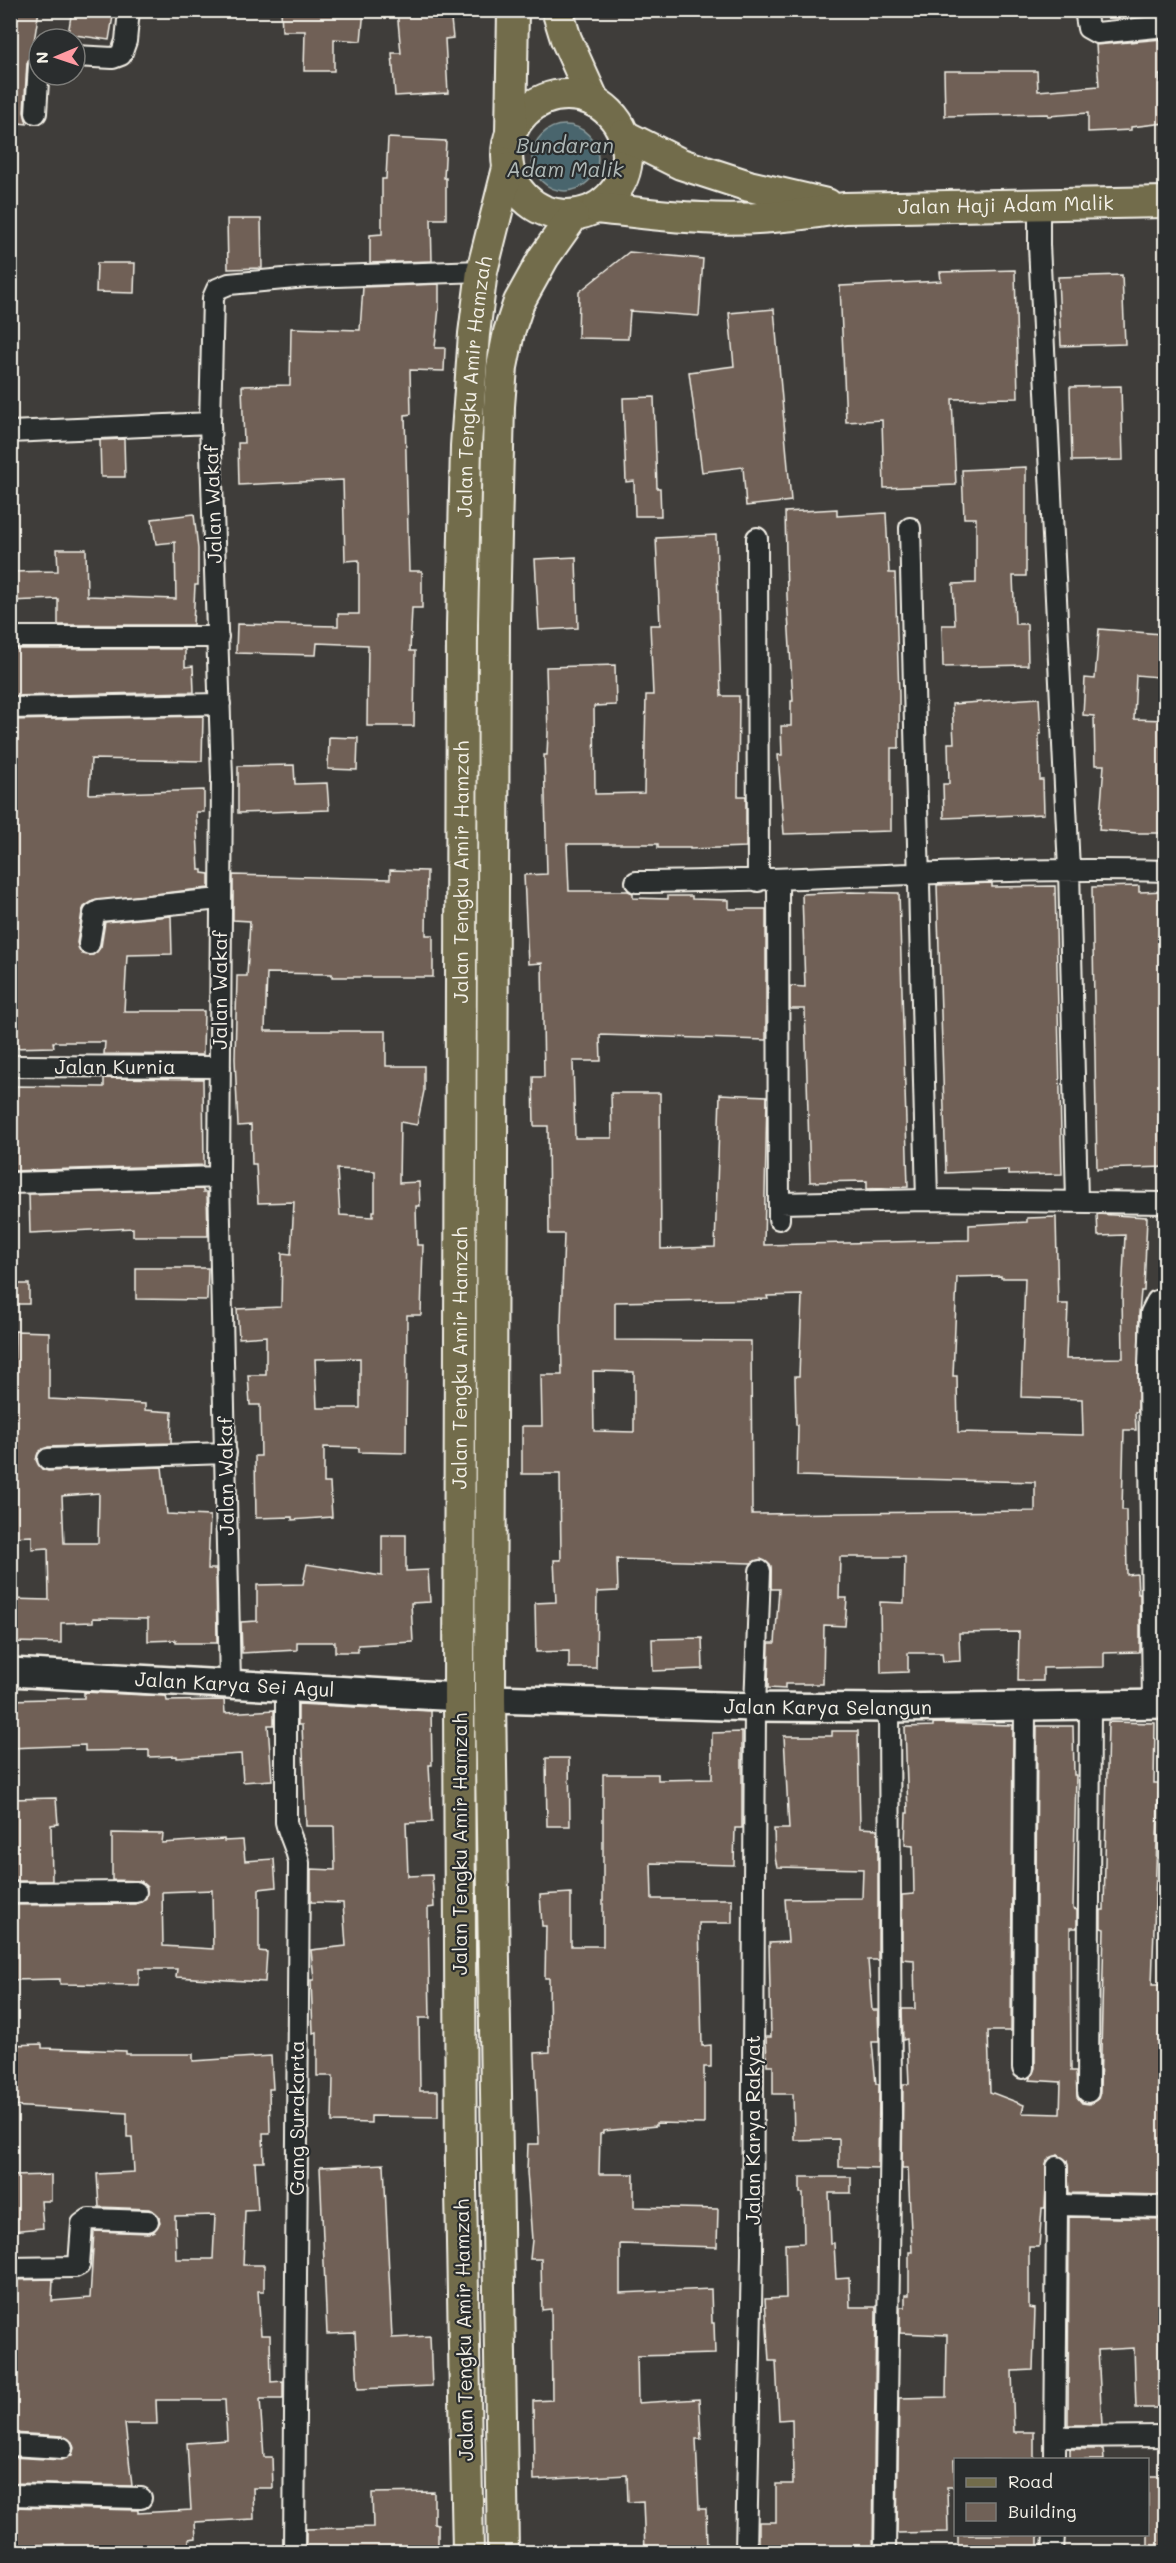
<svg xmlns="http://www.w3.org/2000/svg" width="1176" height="2563" font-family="Mali,sans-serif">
	<rect width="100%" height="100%" fill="#3f3d3a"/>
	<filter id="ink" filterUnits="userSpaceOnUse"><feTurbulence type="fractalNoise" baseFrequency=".0167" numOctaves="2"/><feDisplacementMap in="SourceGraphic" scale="12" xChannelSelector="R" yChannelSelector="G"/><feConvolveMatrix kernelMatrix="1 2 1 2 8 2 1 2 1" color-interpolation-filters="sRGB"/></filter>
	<g filter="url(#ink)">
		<!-- water -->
		<path fill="#49656d" stroke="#8d9d9e" stroke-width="1.5" d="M532 158a33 33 0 1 1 66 0a33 33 0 1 1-66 0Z"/>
		<!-- building -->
		<path fill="#706157" stroke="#f4f1e8" stroke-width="1.5" fill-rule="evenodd" d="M10,10H39L32,54L27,63L24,112L27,124L10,122Z
			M72,10H114L109,40L68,34Z
			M281,10H364L361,41L334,39V71H304L305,31H282Z
			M397,10H450L453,38L445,39L448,93L395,96L392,53H401Z
			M1162,39L1164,75H1159L1165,123L1131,127V130L1088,132V113L1048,116V114L945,116L944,71H1037L1038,91L1099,86L1096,45Z
			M388,138L446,141L444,178H446V219H431L432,261L370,263V235L382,234V179H386Z
			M227,219H261L262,268L228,269Z
			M629,252L703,259L699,316L630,311L628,339L578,338L579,292Z
			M97,263H135L134,293L96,292Z
			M1015,270L1018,398L952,399L956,485L884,488L882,420L846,422L840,286L941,281L940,272Z
			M1122,275L1125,344L1061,346L1058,277Z
			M439,284V307L435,348H445L444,371L410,370L411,414L405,415L409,571H422V608H412L410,651H415L414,726H367L368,645L317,643L316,655L236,653L237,624L338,626V614H359V560L345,561L343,480L239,485L238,443H244L242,386L290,385L291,328L360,330L363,287Z
			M774,309L791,501L746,506L743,467L702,472L689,372L734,366L729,313Z
			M1121,386L1123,460L1072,461L1070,387Z
			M654,397L657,488H660L661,516H635L634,481L626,482L623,398Z
			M124,439L125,477H101L100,440Z
			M1026,467V576H1013L1015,624H1027L1028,665L943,667L942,625H955L953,584L976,583V518H964L962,470Z
			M837,509V516L886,513L889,573H895L899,695V748H891V831L784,834L778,755H782L781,726H791V701H793L787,596L785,512Z
			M194,514L198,549V585H195L193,625H58V599L10,601V572L58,571L57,549H86L87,596L176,599L175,542L156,544L152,519Z
			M716,535L721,696H739L738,796H746V847L690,849V848H658V844H567L569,891H628L633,893V898L668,899V896H692V899L729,900V909H766V1040L600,1035L601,1061H573L575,1138H612L611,1093H660L661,1249L715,1247L720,1094L767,1096L764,1245L969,1240V1225L1027,1222V1218L1056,1217L1058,1304H1068L1066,1359L1123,1358L1122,1295L1125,1235L1098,1236L1097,1214L1147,1217L1144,1291H1141L1139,1313L1138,1412H1135L1136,1430H1124L1122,1510H1126L1127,1575L1137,1574L1138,1594H1140V1650L1139,1652L1104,1653V1667L1043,1668V1681H1018L1019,1632L959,1633L960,1661L943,1662L942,1653H908V1672L881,1673L880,1602L904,1603L905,1557H840L839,1598H847L845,1626L824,1625L823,1684H785V1689L768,1688L769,1643H775L779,1589H771V1566L761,1559L751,1563L617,1559L618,1591L597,1592L596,1668H569V1651L536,1652L535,1603L556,1602L554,1560H561L560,1474H522V1426H542L541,1375H562L561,1322L564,1234H549L548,1126H534L533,1077H544L542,963L528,964L524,875L547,874L544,755H547L548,733L546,667L615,665L616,705L594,706L595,794L644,793L646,695H653L650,625H660L656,538ZM1001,1276V1278H1025L1021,1397L1082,1399L1083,1435L958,1432L957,1376H953L957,1277ZM802,1295L799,1376H795L796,1425H798L797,1476L1035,1482V1511L752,1514L751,1341L615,1340V1302L768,1299L767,1296ZM593,1371L634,1372V1432L594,1431Z
			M576,557L578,628L539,630L535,559Z
			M1099,629L1161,634L1158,677L1136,675L1134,719L1166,720V833H1137L1099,830L1104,765H1095L1094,716L1083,715L1085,678L1095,679Z
			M10,649H185V667L193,666L194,692L10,696Z
			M1039,698L1041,734H1039L1040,780H1043L1044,814L944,818L943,784H949L948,743H954L952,704Z
			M203,716L202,761L91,759L89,794L204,790V812H196L199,870H202V873L209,874V888L93,901L84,907L82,912L77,943L82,954L93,955L101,947L105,922L171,916L172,954L127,955L124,1011H204L203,1055L104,1054L105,1042H53L54,1047L10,1048V720Z
			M329,737L358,738L357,770L328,769Z
			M294,765L295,784L327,783L329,810L238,813V766Z
			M390,870L427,871L426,935H433V977H332V974L267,973L265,1031H386V1066H424V1091L417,1125L400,1122L399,1183L419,1182L420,1206H416L417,1245H423L421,1315H407L406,1453L359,1452V1448L324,1447V1483H330L332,1517L292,1520V1517L256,1518L255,1456H261L260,1405H250L248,1375H266V1336L239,1338L237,1309L281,1307L282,1253L291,1254L294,1202L258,1203L256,1164H252L251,1125L238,1126L235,1059L237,976H247L250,921L233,920V875L390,879ZM337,1169L375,1171V1211H373V1217L340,1215ZM360,1358V1408H317L315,1359Z
			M992,883V887L1055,886L1062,1174L1008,1175V1170L946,1173L937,885Z
			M1139,886V892L1166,891V1167L1097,1169L1092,887Z
			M850,892L899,893L908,1187L867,1189V1181L810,1182L805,1009H790V986L805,987L802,894Z
			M104,1078L203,1079L204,1165L10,1171V1086L104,1087Z
			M203,1189V1192H207L208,1236H133V1228L30,1233L29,1194Z
			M136,1268H208L207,1300L136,1299Z
			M10,1284H29V1304H10Z
			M15,1331L49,1332V1399L145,1404V1410L172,1412L171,1443L48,1447L38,1453L36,1460L42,1469L48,1471L162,1467L167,1514L210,1516L208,1569H216L217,1643H176V1640L148,1641V1619L93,1618V1622L61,1623V1643L10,1642V1599L49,1600L48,1548L32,1549V1536L10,1537V1373H14ZM99,1493L98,1543H64L62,1496Z
			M1161,1382H1166V1412H1162Z
			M382,1535H406V1571L428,1570L430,1602L411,1603L413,1642L358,1645V1652H335V1642H297V1650L242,1653L241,1622L257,1621V1585L303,1584L307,1564L382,1576Z
			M702,1638L703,1669L653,1671L652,1639Z
			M84,1692L166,1696L167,1701L224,1700L225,1713L274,1710V1725H268L272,1780L243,1782L241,1754L177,1758V1756L149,1757V1750L85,1751V1745L10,1748V1700L84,1698Z
			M298,1704L431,1711L432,1765H429L432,1822L406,1823L408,1876L432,1875L434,1907L428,1908L430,2018H419L420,2091H438V2117L371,2116V2123L332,2122L333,2076H317V2032L313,2033L311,1980H314L311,1950L346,1946L343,1903L311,1902V1869L335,1870L334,1826H306L302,1725H298Z
			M1108,1722L1155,1723L1154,1783H1159L1152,1985H1166V2195L1069,2193L1067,2161L1058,2155L1047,2161L1045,2208H1042L1039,2247H1029V2308L1035,2309L1033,2370L1012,2371L1014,2432H1034V2460H954L955,2487H947L948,2532L897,2533L899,2398L946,2397L947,2335L900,2333V2307H905V2295H909V2252H912L908,2168H902L903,2084H909L907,2039L903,2040L902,2009H915L914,1960L902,1959V1895L914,1894L913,1846L905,1845L906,1813H908L905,1727L933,1726V1723L1013,1725L1011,2031H988L990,2092L1024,2105L1022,2113L1060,2114L1061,2082L1029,2080L1035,2068L1037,1726H1073L1074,1775H1076L1073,1909L1077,1910V1928H1070L1071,2071H1076L1077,2097L1082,2103L1089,2104L1098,2099L1100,2092L1104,1929L1101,1928V1910H1104Z
			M832,1731H858L860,1828L878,1829V1960H868L872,2010H878L879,2042H872L876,2084H879L878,2168L839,2167V2139L794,2140L793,2094H773V2065H767L766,2037H771L769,1943L788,1942L785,1899L862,1898L863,1869L777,1867L775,1858L774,1829H789L784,1736H832Z
			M742,1732V1828H735L734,1865L651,1863L652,1899H732V1923H699L702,2046L711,2045V2067H704V2124L656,2123V2126L603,2131V2133L600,2134L599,2174H634V2207L718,2209L717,2247L620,2244V2293L711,2289L712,2323H714L715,2354L637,2356L638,2403L699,2399L701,2439H696L699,2509H706L707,2548L645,2551L643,2501L628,2502L627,2475L534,2480L533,2401L552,2400L551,2309L542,2310L541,2259H530L532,2240L527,2172L528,2144H539L535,2053L550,2052L549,1978H545L546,1926H542L540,1895L571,1893V1946H603V1774H658V1780L712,1779V1733Z
			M546,1758H569L570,1826H547Z
			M56,1798L58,1824L51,1825L52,1881H10V1799Z
			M112,1833L163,1834L162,1843L224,1839V1841L243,1840L245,1861L274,1859L276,1887L259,1889V1951L267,1952L265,1982L176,1977L177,1969H139V1985L60,1984V1979L10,1980V1905L136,1904L146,1898L147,1886L141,1881L112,1880ZM212,1890L213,1949L163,1946L162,1892Z
			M42,2044V2048L126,2051V2054H193V2061L271,2056L273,2089H269L270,2133H263L264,2162H255L258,2210L245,2211L243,2265H264V2291H258L261,2335H270L271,2382L283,2381V2399H260L264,2457H272L273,2488H253L254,2519L195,2522L196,2538L189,2539L190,2553H64V2544L10,2546V2507L138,2510V2513L191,2510L187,2443L227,2440L225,2400H156L157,2424H125L132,2486L10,2483L11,2457L62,2460L72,2455L74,2448L72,2442L63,2436L11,2433L13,2331H10L11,2280L53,2279L52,2301L90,2298L94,2231L148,2233L154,2231L160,2222L158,2215L149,2209L99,2207L97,2174L134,2172L132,2137H127V2113L10,2106V2045ZM215,2215L213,2259H176L175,2216Z
			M384,2164L392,2338L430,2336L432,2386L358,2389L355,2333L327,2334L320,2167Z
			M51,2175V2201H41L43,2228L10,2231V2176Z
			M800,2177H851V2193H829L831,2243H834L836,2279L849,2278L850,2307H876L873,2551L759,2553V2522H776V2484H793L792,2419L779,2420L776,2361H769L765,2299L786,2298L785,2244L804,2243L803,2193H800Z
			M1069,2217L1166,2219L1165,2408H1136L1134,2348L1098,2350L1102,2425H1068Z
			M1070,2449H1103L1104,2460H1070Z
			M1148,2476H1163L1166,2548H1148Z
			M434,2492V2523L438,2524V2553H306V2529L373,2527L372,2493Z
			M958,2535H1038V2553H958Z"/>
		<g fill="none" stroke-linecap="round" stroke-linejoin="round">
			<!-- street casing -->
			<g stroke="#f4f1e8" stroke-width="24">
				<path id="street" d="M1085,10L1088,28L1097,33L1166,26
					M75,56L113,58L121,55L126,41L129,10
					M36,113L39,64
					M1039,204V245L1069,869L1077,1201
					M10,432L210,423
					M910,528L927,1200
					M757,538L758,881
					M10,637H218
					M10,708L220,704
					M778,879L779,1219
					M636,882C813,881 989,866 1166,871
					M89,944L94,914L99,911L220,899
					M10,1066L220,1067
					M10,1183L219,1177
					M779,1203L927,1200L1166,1203
					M48,1459L226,1453
					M230,1683L219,1177L222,778L210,423L213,298L217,289L229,284L306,277L482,271
					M286,1686V1822C289,1836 297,1848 299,1863L294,2552
					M1153,1704L1149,1366L1151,1313L1157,1301L1166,1298
					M10,1893L136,1892
					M1023,2068L1025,1706
					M1088,2092L1090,1704
					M1057,2167V2205L1166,2207
					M10,2268L75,2267L79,2265L82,2224L89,2219L148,2221
					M1055,2437L1166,2436
					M10,2445L62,2448
					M1055,2460L1057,2205
					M10,2495L141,2498
					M746,2552L752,2254L755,1707L760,1571
					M885,2552L891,2115L889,1708
					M1053,2552L1054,2534"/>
			</g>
			<!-- secondary casing -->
			<g stroke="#f4f1e8" stroke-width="32">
				<g id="secondary">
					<path id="s1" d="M10,1672L459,1697"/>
					<path id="s2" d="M490,1699L755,1707L889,1708L1166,1704"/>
				</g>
			</g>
			<!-- primary casing -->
			<g stroke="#f4f1e8" stroke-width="34">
				<g id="primary">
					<path d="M557,10L566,39L594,101"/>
					<circle cx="567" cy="155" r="60"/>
					<path d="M511,134L513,10"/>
					<path d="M623,135L681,164L749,186L827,204"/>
					<path id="s3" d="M597,208C632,212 667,217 702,218C750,221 797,216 844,208L1166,202"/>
					<path id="s4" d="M468,2552L461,2190L459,1697L462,625L466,446L474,334L482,271L508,168"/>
					<path d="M503,2552L490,1699L494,620L499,406L502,367L509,332L519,302L544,257L573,216"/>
				</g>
			</g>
			<!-- street -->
			<use href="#street" stroke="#2a2d2e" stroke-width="20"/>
			<!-- secondary -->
			<use href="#secondary" stroke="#2a2d2e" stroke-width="27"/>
			<!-- primary -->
			<use href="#primary" stroke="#726c4b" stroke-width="30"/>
		</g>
	</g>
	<g text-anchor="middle" stroke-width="4.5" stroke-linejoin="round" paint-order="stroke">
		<!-- street labels -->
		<g font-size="20" fill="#f4f1e8" stroke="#2a2d2e">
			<text dy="7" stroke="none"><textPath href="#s3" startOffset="410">Jalan Haji Adam Malik</textPath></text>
			<text dy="7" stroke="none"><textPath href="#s4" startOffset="2166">Jalan Tengku Amir Hamzah</textPath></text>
			<text transform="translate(213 504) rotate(-92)" y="7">Jalan Wakaf</text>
			<text dy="7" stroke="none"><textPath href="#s4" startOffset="1680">Jalan Tengku Amir Hamzah</textPath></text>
			<text transform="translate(220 990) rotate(-90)" y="7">Jalan Wakaf</text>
			<text x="115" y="1074">Jalan Kurnia</text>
			<text dy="7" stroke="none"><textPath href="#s4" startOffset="1194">Jalan Tengku Amir Hamzah</textPath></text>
			<text transform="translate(226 1476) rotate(-91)" y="7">Jalan Wakaf</text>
			<text dy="7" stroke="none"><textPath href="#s1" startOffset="225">Jalan Karya Sei Agul</textPath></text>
			<text dy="7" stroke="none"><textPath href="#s2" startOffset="338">Jalan Karya Selangun</textPath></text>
			<text transform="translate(460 1844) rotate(-90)" y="7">Jalan Tengku Amir Hamzah</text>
			<text transform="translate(297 2118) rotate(-90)" y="7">Gang Surakarta</text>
			<text transform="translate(753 2130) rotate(-90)" y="7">Jalan Karya Rakyat</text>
			<text transform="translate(464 2330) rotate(-91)" y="7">Jalan Tengku Amir Hamzah</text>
		</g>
		<!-- water labels -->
		<g font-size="21" font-style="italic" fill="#b0b9b7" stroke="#2a2d2e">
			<text x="565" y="153">Bundaran<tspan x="565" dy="24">Adam Malik</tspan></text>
		</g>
	</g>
	<!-- margin -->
	<rect width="1176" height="2563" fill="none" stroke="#2a2d2e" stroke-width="36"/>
	<rect x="18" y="18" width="1140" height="2527" fill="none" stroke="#f4f1e8" stroke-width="2" filter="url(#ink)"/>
	<!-- legend -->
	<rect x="954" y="2458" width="195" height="78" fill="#2a2d2e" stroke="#7b7b78" stroke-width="1.5"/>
	<rect x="966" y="2478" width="30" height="9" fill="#726c4b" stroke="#7b7b78" stroke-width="1.5"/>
	<text x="1008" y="2488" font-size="18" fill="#f4f1e8">Road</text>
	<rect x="966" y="2503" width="30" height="18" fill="#706157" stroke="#7b7b78" stroke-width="1.5"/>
	<text x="1008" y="2518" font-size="18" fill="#f4f1e8">Building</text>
	<!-- north arrow -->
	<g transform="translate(57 57) rotate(268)"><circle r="28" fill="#2a2d2e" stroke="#7b7b78" stroke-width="1.5"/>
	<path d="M0-4.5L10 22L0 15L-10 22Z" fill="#ff9aa2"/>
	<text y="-9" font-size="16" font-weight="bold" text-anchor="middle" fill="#f4f1e8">N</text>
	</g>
</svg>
